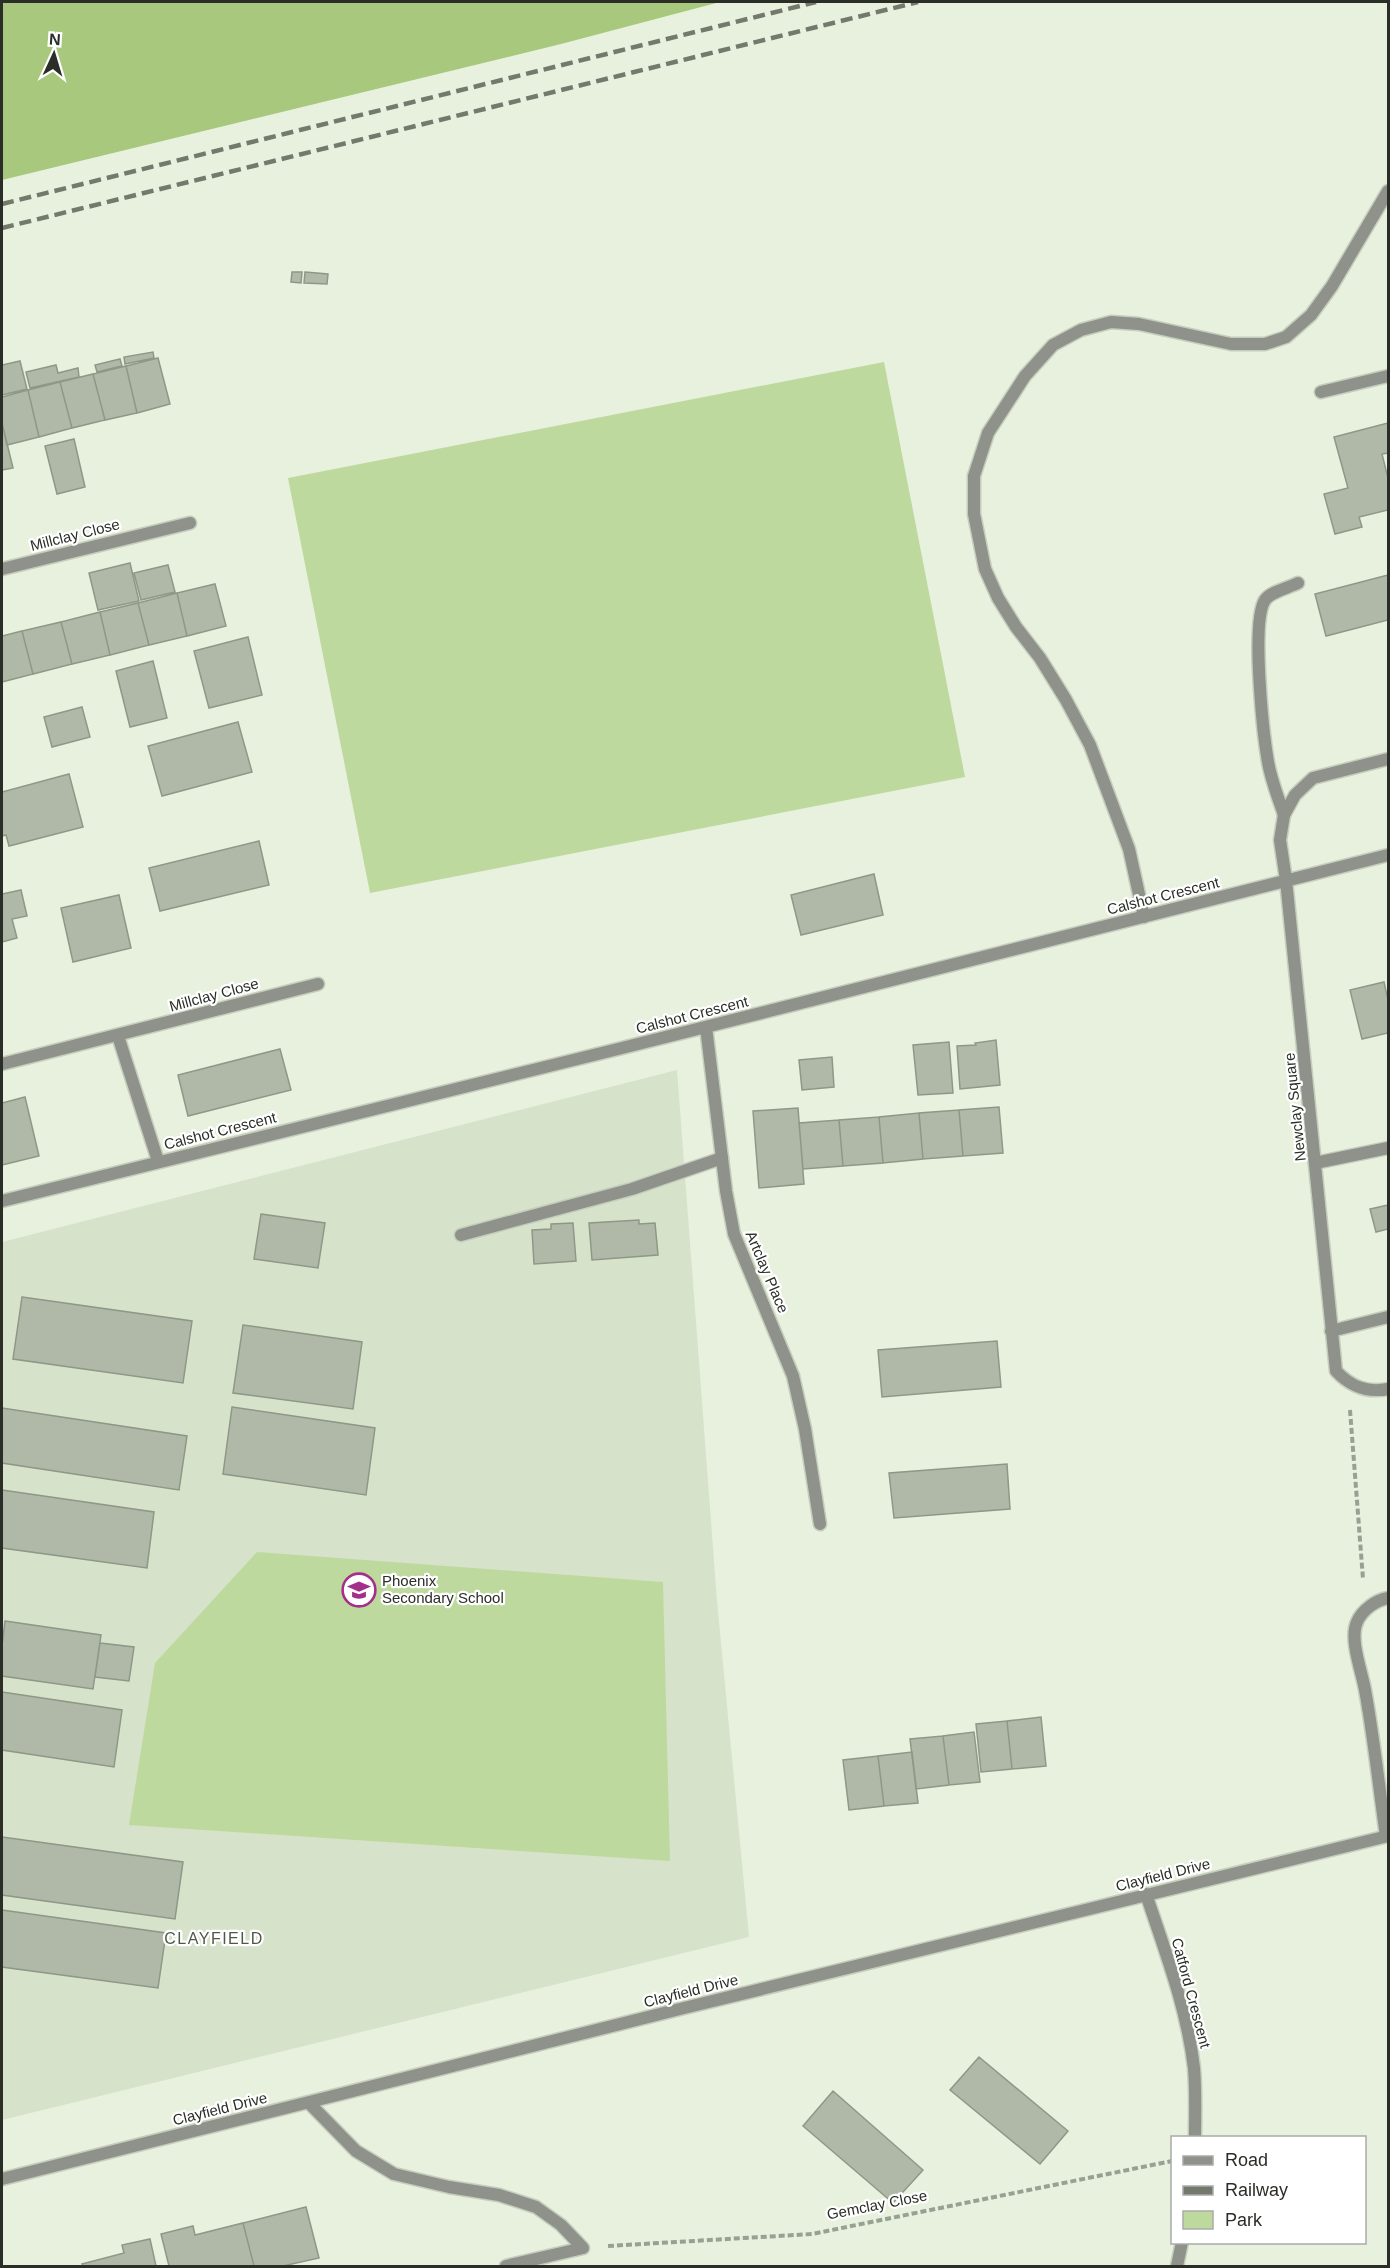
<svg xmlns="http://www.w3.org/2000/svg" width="1390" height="2268" font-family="Arial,sans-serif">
	<rect width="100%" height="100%" fill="#e7f1de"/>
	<!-- built -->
	<path fill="#d7e2ca" d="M677,1070L717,1601L749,1937L2,2120V1242Z"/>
	<!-- green -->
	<path fill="#bed99e" d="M884,362L965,777L370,893L288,478Z
		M257,1552L663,1582L670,1861L129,1825L155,1663Z"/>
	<!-- forest -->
	<path fill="#a7c87d" d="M2,2H720L561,44L2,180Z"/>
	<!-- building -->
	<path fill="#b0b9a7" stroke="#8f9786" stroke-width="1.5" d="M292,272H302L301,283L291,282Z
		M305,272L328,274L327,284L304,283Z
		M153,352L154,358L125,364L124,357Z
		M158,358L170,404L137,413L126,366Z
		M120,359L122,366L97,372L95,365Z
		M20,361L27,389L2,395V365Z
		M56,365L58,373L78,368L79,377L30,388L26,372Z
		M126,366L137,413L105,420L93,374Z
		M93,374L105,420L72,428L60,382Z
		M60,382L72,428L39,437L28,390Z
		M28,390L39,437L7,445L2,423V397Z
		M2,423L13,468L2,470Z
		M1388,423V453L1382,454L1388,478V510L1359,517L1362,527L1335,534L1324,494L1348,488L1334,437Z
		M74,439L85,487L57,494L45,446Z
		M130,563L139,601L98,610L89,573Z
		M168,565L175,592L141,600L134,573Z
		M1388,575V620L1326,636L1315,594Z
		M215,584L226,626L187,636L177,593Z
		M177,593L187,636L149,645L138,603Z
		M138,603L149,645L110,655L100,612Z
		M100,612L110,655L72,664L61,622Z
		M61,622L72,664L33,674L22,631Z
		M22,631L33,674L2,682V636Z
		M248,637L262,695L209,708L194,651Z
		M153,661L167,718L130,727L116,671Z
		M82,707L90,737L52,747L44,717Z
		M238,722L252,772L162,796L148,746Z
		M69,774L83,827L9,846L6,835L2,836V792Z
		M259,841L269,885L160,911L149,868Z
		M874,874L883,915L801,935L791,895Z
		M21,890L27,916L12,919L17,938L2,942V894Z
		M119,895L131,948L73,962L61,908Z
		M1384,982L1388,1000V1033L1362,1039L1350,990Z
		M996,1040L1000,1085L960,1089L957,1046L976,1045L975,1043Z
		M949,1042L953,1093L918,1095L913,1045Z
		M280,1049L291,1090L188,1116L178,1075Z
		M832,1057L834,1087L802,1090L799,1060Z
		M25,1097L39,1156L2,1165V1103Z
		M999,1107L1003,1153L963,1156L959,1110Z
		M798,1108L804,1184L759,1188L753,1111Z
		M959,1110L963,1156L923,1159L919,1113Z
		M919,1113L923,1159L883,1163L879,1117Z
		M879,1117L883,1163L843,1166L839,1120Z
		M839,1120L843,1166L803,1169L799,1123Z
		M1388,1205V1229L1376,1232L1370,1209Z
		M261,1214L325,1223L318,1268L254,1259Z
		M639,1220V1224L655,1223L658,1255L592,1260L589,1223Z
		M573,1223L576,1261L534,1264L532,1230L551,1229V1224Z
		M22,1297L192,1321L183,1383L13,1359Z
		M243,1325L362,1342L353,1409L233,1393Z
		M997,1341L1001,1387L882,1397L878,1350Z
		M232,1407L375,1428L366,1495L223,1474Z
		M2,1408L187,1436L179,1490L2,1463Z
		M1007,1464L1010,1509L894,1518L889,1473Z
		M2,1490L154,1512L147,1568L2,1548Z
		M5,1621L101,1635L93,1689L2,1676V1646Z
		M100,1643L134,1647L129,1681L95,1677Z
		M2,1692L122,1710L114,1767L2,1750Z
		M1041,1717L1046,1766L1012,1769L1007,1721Z
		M1007,1721L1012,1769L981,1772L976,1724Z
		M974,1732L980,1782L949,1785L943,1736Z
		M943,1736L949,1785L916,1789L910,1739Z
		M912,1752L918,1803L884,1806L878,1756Z
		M878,1756L884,1806L849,1810L843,1760Z
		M2,1837L183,1862L175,1919L2,1895Z
		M2,1910L166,1933L158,1988L2,1967Z
		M979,2057L1068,2131L1040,2164L950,2090Z
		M833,2091L923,2170L893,2203L803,2126Z
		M306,2207L319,2258L283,2266H254L243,2223Z
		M243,2223L254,2266H169L161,2234L193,2226L195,2235Z
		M150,2239L156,2266H83L82,2264L124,2253L122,2245Z"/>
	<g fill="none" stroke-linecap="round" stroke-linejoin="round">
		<!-- lane casing -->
		<g stroke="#c5cebd" stroke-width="15">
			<path id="lane" d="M1284,815C1278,797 1271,780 1268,762C1263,733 1251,621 1265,600C1270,592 1288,588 1298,583
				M1144,917L1129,849L1090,745L1066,700L1040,658L1016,627L998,598L985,569L974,514V476L988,433L1025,376L1053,345L1081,330L1111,322L1139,324L1231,344H1265L1286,337L1311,315L1332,286L1388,191
				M1315,1163L1388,1148
				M461,1235L632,1189L722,1158
				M1386,1836C1379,1788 1374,1738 1365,1690C1362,1672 1349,1639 1357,1622C1362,1610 1376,1600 1388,1598"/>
		</g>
		<!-- street casing -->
		<g stroke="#c5cebd" stroke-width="15">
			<path id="street" d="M1321,392L1388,376
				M2,569L190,523
				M1388,759L1313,778L1295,795L1284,815L1280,840L1286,880L1336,1371C1351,1387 1367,1393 1388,1389
				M706,1027L726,1191L734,1234L793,1376L805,1429L820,1524
				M118,1036L158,1161
				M2,1064L318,984
				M2,1201L618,1049L1388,855
				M1331,1331L1388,1317
				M1146,1894C1165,1951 1187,2008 1194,2068C1196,2091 1195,2115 1195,2138
				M309,2103L356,2151L394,2174L449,2187L499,2195L536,2207L561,2225L583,2248L506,2266
				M2,2179L684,2008L1388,1836
				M1177,2266L1182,2242"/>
		</g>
		<!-- path -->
		<path stroke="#98a092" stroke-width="4" stroke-dasharray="6 3" stroke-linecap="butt" d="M1350,1410L1363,1579
			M608,2246L812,2234L1172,2161"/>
		<!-- lane -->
		<use href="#lane" stroke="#8e928a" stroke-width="12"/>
		<!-- street -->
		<use href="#street" stroke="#8e928a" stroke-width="12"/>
		<!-- rail -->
		<path stroke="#73796d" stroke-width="4.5" stroke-dasharray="12 6" stroke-linecap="butt" d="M2,204L816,2
			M2,228L918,2"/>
	</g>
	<!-- icons -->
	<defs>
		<g id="school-ring" transform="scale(1.725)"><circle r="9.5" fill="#fff" stroke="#a32f8a" stroke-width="1.5"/><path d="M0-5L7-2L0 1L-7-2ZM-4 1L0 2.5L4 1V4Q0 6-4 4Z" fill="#a32f8a"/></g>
	</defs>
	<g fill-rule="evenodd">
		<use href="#school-ring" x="359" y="1590"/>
	</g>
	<g text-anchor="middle" stroke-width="4.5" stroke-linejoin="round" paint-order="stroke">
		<!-- street labels -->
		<g font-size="15" fill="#2a2e27" stroke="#fff">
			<text transform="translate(75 535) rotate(-14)" y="5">Millclay Close</text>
			<text transform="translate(1163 896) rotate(-14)" y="5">Calshot Crescent</text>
			<text transform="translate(214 995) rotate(-15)" y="5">Millclay Close</text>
			<text transform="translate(692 1015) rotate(-14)" y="5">Calshot Crescent</text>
			<text transform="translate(1295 1107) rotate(-96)" y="5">Newclay Square</text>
			<text transform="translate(220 1131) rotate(-14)" y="5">Calshot Crescent</text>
			<text transform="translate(767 1272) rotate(67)" y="5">Artclay Place</text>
			<text transform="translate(1163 1875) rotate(-14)" y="5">Clayfield Drive</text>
			<text transform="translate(691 1991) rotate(-14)" y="5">Clayfield Drive</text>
			<text transform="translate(1191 1993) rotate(75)" y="5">Catford Crescent</text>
			<text transform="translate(220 2109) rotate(-14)" y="5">Clayfield Drive</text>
			<text transform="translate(877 2205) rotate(-11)" y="5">Gemclay Close</text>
		</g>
		<!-- poi labels -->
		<g font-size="15" fill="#2a2e27" stroke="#fff" text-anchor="start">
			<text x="382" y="1586">Phoenix<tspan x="382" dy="17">Secondary School</tspan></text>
		</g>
		<!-- neighbourhood labels -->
		<g font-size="16" letter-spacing="1.5" fill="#505848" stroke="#fff">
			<text x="214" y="1944">CLAYFIELD</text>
		</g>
	</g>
	<!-- border -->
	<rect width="1390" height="2268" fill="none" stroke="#2a2e27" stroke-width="6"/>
	<!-- legend -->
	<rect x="1171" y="2136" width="195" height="108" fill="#ffffff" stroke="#aaaba9" stroke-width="1.5"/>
	<rect x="1183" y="2156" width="30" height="9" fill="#8e928a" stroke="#aaaba9" stroke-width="1.5"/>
	<text x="1225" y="2166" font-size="18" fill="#2a2e27">Road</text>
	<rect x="1183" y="2186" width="30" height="9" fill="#73796d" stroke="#aaaba9" stroke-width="1.5"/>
	<text x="1225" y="2196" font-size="18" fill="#2a2e27">Railway</text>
	<rect x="1183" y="2211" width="30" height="18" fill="#bed99e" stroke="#aaaba9" stroke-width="1.5"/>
	<text x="1225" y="2226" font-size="18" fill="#2a2e27">Park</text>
	<!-- north arrow -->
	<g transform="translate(54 54) rotate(4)" stroke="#ffffff" stroke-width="4.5" paint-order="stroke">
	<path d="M0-4.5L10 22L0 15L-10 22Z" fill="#2a2e27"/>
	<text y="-9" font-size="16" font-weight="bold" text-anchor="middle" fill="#2a2e27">N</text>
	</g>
</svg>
